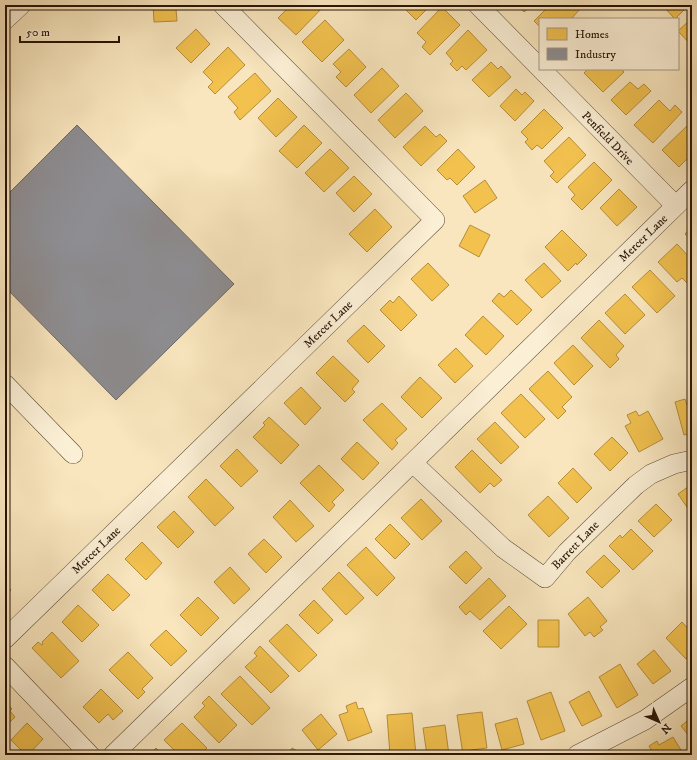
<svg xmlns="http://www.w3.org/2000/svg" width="697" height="760" font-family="'IM FELL DW Pica',serif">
	<rect width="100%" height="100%" fill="#f9e6be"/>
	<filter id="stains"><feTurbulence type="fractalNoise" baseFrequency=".005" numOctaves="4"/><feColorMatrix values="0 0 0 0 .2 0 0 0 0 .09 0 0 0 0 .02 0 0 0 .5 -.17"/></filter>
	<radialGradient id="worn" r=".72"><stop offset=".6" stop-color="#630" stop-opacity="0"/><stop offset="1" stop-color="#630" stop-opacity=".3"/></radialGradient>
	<!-- homes -->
	<path fill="#f2c14e" stroke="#b58d38" d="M153,5H181V9H176L177,21L154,22Z
		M291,5H325L296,35L278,18Z
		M401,5H431L416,20Z
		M518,5H532L524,12Z
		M550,5H578L581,8L571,19H540V27L534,21Z
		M662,5H689L675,19Z
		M442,7L460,25L430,55L422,47L426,42L417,33Z
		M692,18V46L678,31Z
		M325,20L344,40L322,62L302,42Z
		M196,29L210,44L191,63L176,48Z
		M468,30L487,50L466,70L462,66L457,71L450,64L453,61L446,53Z
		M228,47L245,65L215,94L208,87L213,82L203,72Z
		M349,49L366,67L346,87L336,77L341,72L333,64Z
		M491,62L498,69L501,66L511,77L489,97L472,80Z
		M382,68L399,86L371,113L354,95Z
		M588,69H621L624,72L603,92L584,73Z
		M255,73L271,91L240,120L234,112L238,108L228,97Z
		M630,82L638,89L644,84L651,91L626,115L611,100Z
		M516,89L522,95L525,92L534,101L515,121L500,106Z
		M406,93L423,111L395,138L378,120Z
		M278,98L297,117L276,137L258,118Z
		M659,100L670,111L675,105L682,112L653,143L634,125Z
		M544,109L563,128L542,149L537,145L532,150L525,142L528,139L521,132Z
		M304,125L322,143L297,168L279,151Z
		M688,125L692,129V154L679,167L662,150Z
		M425,126L436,137L440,134L447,141L421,166L403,147Z
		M569,137L586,155L557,183L550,176L554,172L544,161Z
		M330,149L349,168L324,192L305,173Z
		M458,149L475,167L457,185L450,178L447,180L437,170Z
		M594,162L612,180L582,210L571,199L575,195L568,187Z
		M354,176L372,194L354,212L336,193Z
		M485,180L497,198L475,213L463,196Z
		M619,189L637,207L617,226L600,208Z
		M375,209L392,227L367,252L349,234Z
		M470,225L490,235L479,257L459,246Z
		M692,226V241L685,234Z
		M562,230L587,255L577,265L576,263L568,271L545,247Z
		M677,244L692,260V271L691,272L692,273V278L687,283L682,278L677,282L658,262Z
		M428,263L449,285L432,301L411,279Z
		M544,263L561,281L542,298L525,280Z
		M650,270L675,296L657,313L632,287Z
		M511,290L532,310L517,325L492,301L499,293L504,297Z
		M625,294L645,315L625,334L605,313Z
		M399,296L417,315L401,331L380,310L390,300L393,303Z
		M483,316L504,336L486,355L465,335Z
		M599,320L624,346L616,355L619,359L610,368L581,338Z
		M364,325L385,346L368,363L347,341Z
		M573,345L593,366L574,385L554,363Z
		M456,348L473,366L455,383L438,365Z
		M333,356L359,381L352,389L355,392L345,402L316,373Z
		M548,371L572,397L562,407L566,411L558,419L529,389Z
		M420,377L442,398L422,418L401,397Z
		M301,387L321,408L305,425L284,403Z
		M521,394L545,419L525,438L501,413Z
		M685,399L687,405L692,404V433L684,435L675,402Z
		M382,403L407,429L395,440L398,443L392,450L363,420Z
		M636,411L639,416L648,411L663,439L639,452L625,426L631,423L627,415Z
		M269,417L299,445L281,464L253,437L265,425L263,423Z
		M495,422L519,447L501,464L477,439Z
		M612,437L628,453L610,471L594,454Z
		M357,442L379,463L363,480L341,459Z
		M237,449L258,471L241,487L220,466Z
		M472,450L502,480L494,487L490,483L480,493L455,467Z
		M319,465L344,490L332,502L335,505L329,512L300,483Z
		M573,468L592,488L577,503L558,483Z
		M206,479L234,508L215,526L188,497Z
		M692,484V512L691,513L678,494Z
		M548,496L569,518L549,537L528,515Z
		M421,499L442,521L422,540L401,518Z
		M290,500L314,526L296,542L273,517Z
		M656,504L672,520L654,537L638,521Z
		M174,511L194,532L178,548L157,527Z
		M390,524L410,544L395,559L375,539Z
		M631,529L653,551L633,570L609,546L620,535L622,538Z
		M264,539L282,557L266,573L248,554Z
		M142,542L162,563L146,580L125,559Z
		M366,547L395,578L377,596L347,565Z
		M466,551L482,568L466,584L449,567Z
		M604,555L620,571L602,588L586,572Z
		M230,567L250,589L234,604L214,582Z
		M339,572L364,598L346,615L322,589Z
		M108,574L130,595L113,611L92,590Z
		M489,578L506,596L480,620L470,611L466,615L459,607Z
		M5,583L11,590L5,596Z
		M198,597L219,618L201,636L180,615Z
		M588,597L607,621L600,627L603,630L594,637L590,632L585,636L568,614Z
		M314,600L333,620L318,634L299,615Z
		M78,605L99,625L82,642L62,622Z
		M509,606L527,624L501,649L483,631Z
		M538,620H559V647H538Z
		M682,622L692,633V654L686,659L666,638Z
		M287,624L317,655L299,672L269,641Z
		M166,630L187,651L171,666L150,645Z
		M52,632L79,661L61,678L32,648L38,642L42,645L43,644L42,642Z
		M260,646L289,676L271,693L245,667L257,656L254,653Z
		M654,650L671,671L653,684L637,664Z
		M128,652L153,678L142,689L145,692L138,699L109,670Z
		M620,664L638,695L617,708L599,677Z
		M240,676L270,708L252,725L221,694Z
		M101,689L123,711L113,720L108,714L99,723L83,707Z
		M589,691L602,716L582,726L569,702Z
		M551,692L565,731L541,740L527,701Z
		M209,696L237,725L219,743L194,717L205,706L202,703Z
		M5,701L12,709L10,711L15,717L5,727Z
		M356,702L358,709L363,708L372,732L348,741L339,715L348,712L346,706Z
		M482,712L487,748L471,750L472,754L463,755L457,715Z
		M412,713L416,755H390L387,715Z
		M321,714L337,734L318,750L302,730Z
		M692,717V740L681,726Z
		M517,718L524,744L502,750L495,724Z
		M27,723L43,739L28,755H26L11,740Z
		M182,723L207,748L200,755H179L164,740Z
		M445,725L449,755H427L423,728Z
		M673,737L684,755H654L649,746L657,741L659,745Z
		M156,748L163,755H149Z
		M292,748L304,755H288Z"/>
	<!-- industry -->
	<path fill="#8d8d92" stroke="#6e6968" d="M77,125L234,284L116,400L5,287V197Z"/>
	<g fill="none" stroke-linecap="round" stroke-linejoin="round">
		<!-- minor casing -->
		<g stroke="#5c4833" stroke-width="20">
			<path id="minor" d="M478,5L540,68
				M5,20L21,5
				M541,69L676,206
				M5,384L73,454
				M413,463L503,548L545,578L567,552L636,485L651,474L674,464L692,460
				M5,639L435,220L223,5
				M5,666L90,755
				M113,755L692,190
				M577,755L645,720L692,687"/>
		</g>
		<!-- minor -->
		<use href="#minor" stroke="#fbefd5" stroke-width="19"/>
	</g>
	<g text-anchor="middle" stroke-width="4" stroke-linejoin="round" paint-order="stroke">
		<!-- street labels -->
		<g font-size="12" fill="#271405" stroke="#fbefd5">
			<text transform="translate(608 138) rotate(46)" y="4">Penfield Drive</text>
			<text transform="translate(643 238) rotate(-44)" y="4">Mercer Lane</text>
			<text transform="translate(328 324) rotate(-44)" y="4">Mercer Lane</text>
			<text transform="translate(575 545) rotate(-46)" y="4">Barrett Lane</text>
			<text transform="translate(96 550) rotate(-44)" y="4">Mercer Lane</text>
		</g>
	</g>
	<!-- margin -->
	<rect width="697" height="760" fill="none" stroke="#f9e6be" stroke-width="20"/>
	<rect x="6" y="6" width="685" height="748" fill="none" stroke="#271405" stroke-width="2"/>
	<rect x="10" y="10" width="677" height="740" fill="none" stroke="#271405"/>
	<!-- legend -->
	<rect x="539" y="18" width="140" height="52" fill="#fbefd5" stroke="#a69782"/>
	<rect x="547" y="28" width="20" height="12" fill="#f2c14e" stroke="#a69782"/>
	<text x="575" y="38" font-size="12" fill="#271405">Homes</text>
	<rect x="547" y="48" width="20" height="12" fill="#8d8d92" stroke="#a69782"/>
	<text x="575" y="58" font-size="12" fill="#271405">Industry</text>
	<!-- north arrow -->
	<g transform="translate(659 722) rotate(135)" stroke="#fbefd5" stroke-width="3" paint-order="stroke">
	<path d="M0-3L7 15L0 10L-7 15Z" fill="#271405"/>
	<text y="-6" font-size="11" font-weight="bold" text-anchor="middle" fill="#271405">N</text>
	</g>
	<!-- scale -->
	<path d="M20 36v6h99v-6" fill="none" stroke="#271405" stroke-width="2"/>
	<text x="26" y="36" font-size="12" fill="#271405" stroke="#fbefd5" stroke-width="3" paint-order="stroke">50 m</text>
	<rect width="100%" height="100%" filter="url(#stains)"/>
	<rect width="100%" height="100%" fill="url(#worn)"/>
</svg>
